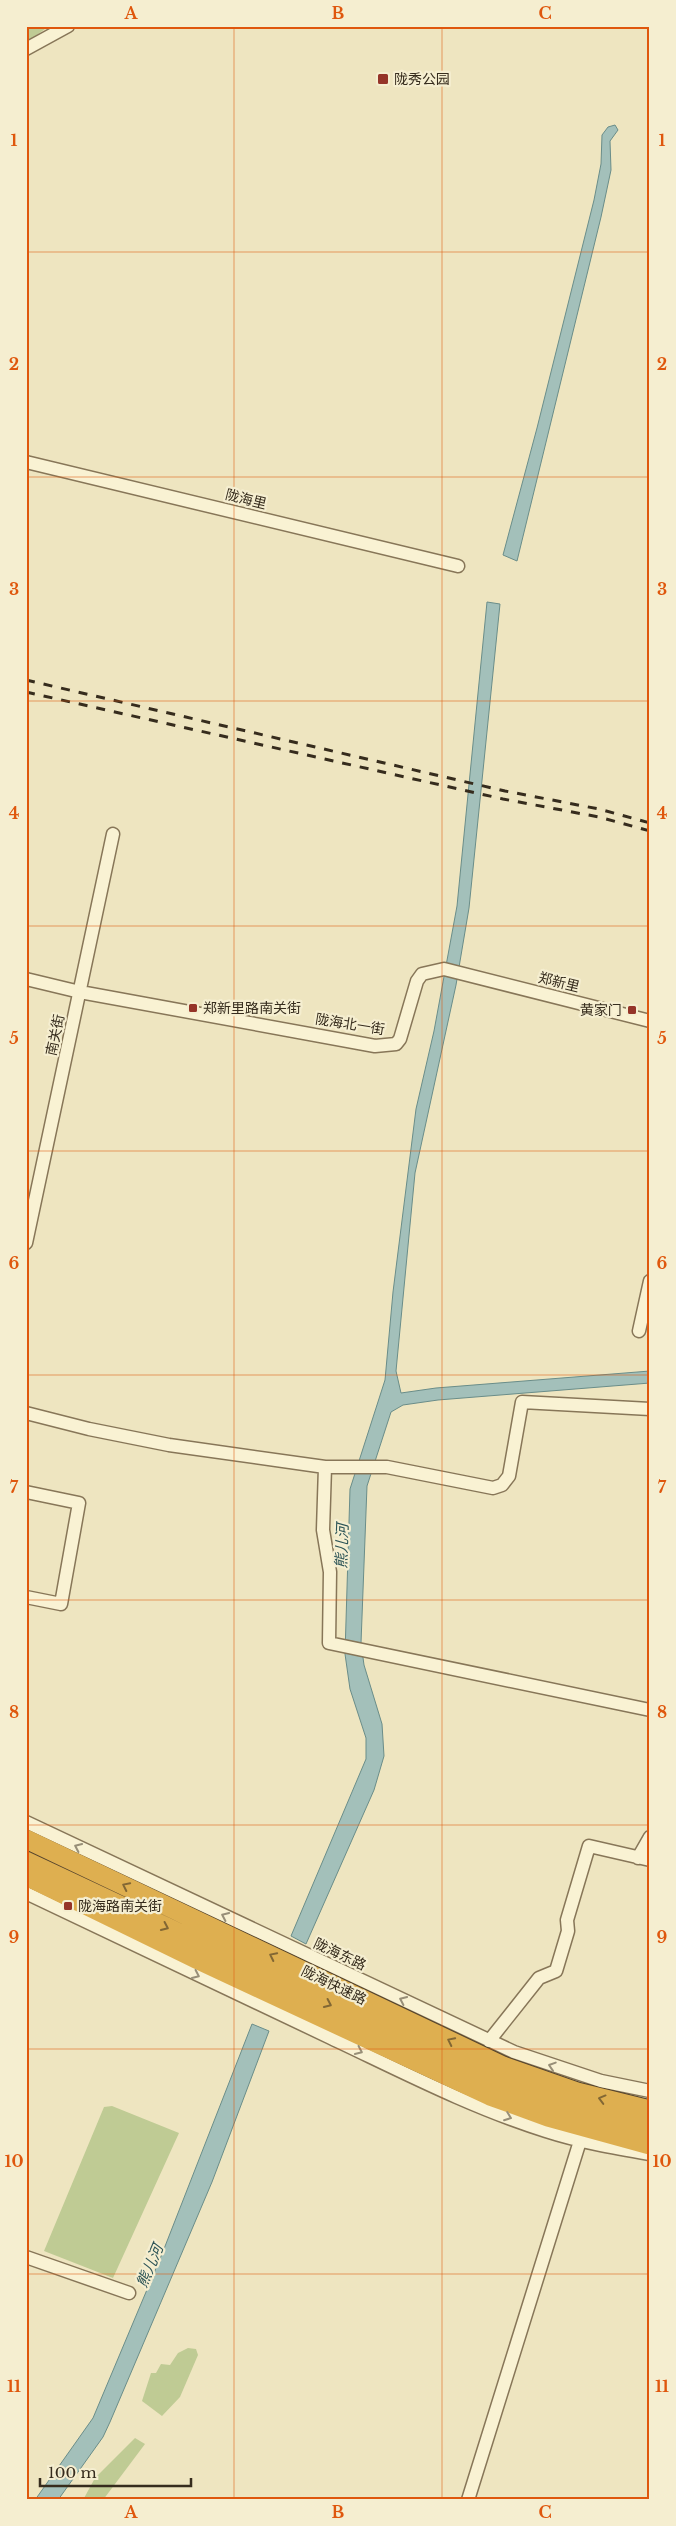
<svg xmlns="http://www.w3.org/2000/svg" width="676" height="2526" font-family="'Libre Baskerville','Noto Sans SC',serif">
	<rect width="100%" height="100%" fill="#eee5c0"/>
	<!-- green -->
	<path fill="#bfcb94" d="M26,26H49L26,43Z
		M112,2106L179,2133L113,2278L44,2251L104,2107Z
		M188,2348L196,2349L198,2355L180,2397L162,2416L142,2401L151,2373H156L161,2364L170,2365L178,2353Z
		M135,2438L145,2444L103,2500H83L95,2478Z"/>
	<!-- water -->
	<path fill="#a3c0ba" stroke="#6a8d89" d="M615,125L618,130L610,141L611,170L601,217L517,561L503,555L537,428L594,200L601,164L602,135L608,127Z
		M487,602L500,604L469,908L456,985L415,1173L396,1371L401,1393L436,1388L650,1371V1383L438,1400L403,1405L391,1412L367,1486L361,1643L364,1665L382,1724L384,1756L374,1790L306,1944L291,1936L366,1759V1738L350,1689L345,1654L350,1489L385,1380L393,1292L416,1109L434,1031L457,906Z
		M252,2024L269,2031L212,2182L110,2422L103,2437L58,2500H35L93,2418L162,2254Z"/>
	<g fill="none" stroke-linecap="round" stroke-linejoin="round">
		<!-- minor casing -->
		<g stroke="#877658" stroke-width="15">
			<path id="minor" d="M26,49L68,26
				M26,462L458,566
				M26,979L80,992L375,1046L396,1044L400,1039L417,981L422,974L444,969L650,1021
				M26,1243L113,834
				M639,1331L650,1281
				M26,1413L89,1429L169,1445L325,1467H387L493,1488L502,1485L509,1476L522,1402L650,1409
				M325,1467L323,1530L330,1572L329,1643L650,1710
				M26,1492L79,1503L61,1604L26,1597
				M26,1822L514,2052L601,2081L650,2091
				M638,1858L650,1837
				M26,1893C127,1942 229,1990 331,2038C401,2071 472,2108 546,2131C580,2142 615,2148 650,2154
				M489,2041L539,1978L556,1971L568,1931L567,1920L589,1846L650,1860
				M26,2257L129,2293
				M468,2500L580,2141"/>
		</g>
		<!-- highway casing -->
		<g stroke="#54432d" stroke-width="21">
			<path id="highway" d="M26,1839L503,2066L577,2092L650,2110
				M26,1861L497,2082L569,2107L650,2127
				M26,1876L196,1959L490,2096L548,2117L650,2145"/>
		</g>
		<!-- minor -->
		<use href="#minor" stroke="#f9f2d3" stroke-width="12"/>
		<!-- highway -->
		<use href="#highway" stroke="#deaf50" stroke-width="19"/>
		<!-- rail -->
		<path stroke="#362c1d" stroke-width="3" stroke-dasharray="9 9" stroke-linecap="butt" d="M26,680L505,791L599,809L650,823
			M26,692L503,799L599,817L650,831"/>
	</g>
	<!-- one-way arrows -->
	<defs><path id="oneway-chevron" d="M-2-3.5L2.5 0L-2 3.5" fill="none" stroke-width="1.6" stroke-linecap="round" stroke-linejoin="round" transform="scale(1.25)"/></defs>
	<g stroke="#988f78">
		<use href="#oneway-chevron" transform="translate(78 1847) rotate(-155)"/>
		<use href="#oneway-chevron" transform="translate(225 1916) rotate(-155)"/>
		<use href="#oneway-chevron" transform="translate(196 1975) rotate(25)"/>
		<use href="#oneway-chevron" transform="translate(403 2000) rotate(-155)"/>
		<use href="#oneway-chevron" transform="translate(359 2051) rotate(25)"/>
		<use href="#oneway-chevron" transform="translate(552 2066) rotate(-162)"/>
		<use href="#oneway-chevron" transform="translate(508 2117) rotate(21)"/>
	</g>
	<g stroke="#826734">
		<use href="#oneway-chevron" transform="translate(126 1886) rotate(-154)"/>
		<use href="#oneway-chevron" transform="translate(165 1927) rotate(25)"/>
		<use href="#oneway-chevron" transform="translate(273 1956) rotate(-154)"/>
		<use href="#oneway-chevron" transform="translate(328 2004) rotate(25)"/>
		<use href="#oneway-chevron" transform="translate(451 2041) rotate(-154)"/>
		<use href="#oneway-chevron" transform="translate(602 2099) rotate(-165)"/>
	</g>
	<!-- grid -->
	<path fill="none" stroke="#df570d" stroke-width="1" stroke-opacity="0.55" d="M234,26V2500M442,26V2500M26,252H650M26,477H650M26,701H650M26,926H650M26,1151H650M26,1375H650M26,1600H650M26,1825H650M26,2049H650M26,2274H650"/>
	<!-- markers -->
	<g fill="#953428" stroke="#f5eed0" stroke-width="2">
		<rect x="377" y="73" width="12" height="12" rx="2.5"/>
		<rect x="188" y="1003" width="10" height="10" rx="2.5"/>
		<rect x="627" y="1005" width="10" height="10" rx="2.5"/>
		<rect x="63" y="1901" width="10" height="10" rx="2.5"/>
	</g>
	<g text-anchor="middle" stroke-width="4.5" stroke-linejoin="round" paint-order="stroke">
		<!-- poi labels -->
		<g font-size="14" fill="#362c1d" stroke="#f5eed0" text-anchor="start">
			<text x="394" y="84">陇秀公园</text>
			<text x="203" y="1013">郑新里路南关街</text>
			<text x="622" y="1015" text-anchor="end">黄家门</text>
			<text x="78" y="1911">陇海路南关街</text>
		</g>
		<!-- street labels -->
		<g font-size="14" fill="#362c1d" stroke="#f5eed0">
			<text transform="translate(246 499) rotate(14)" y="5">陇海里</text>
			<text transform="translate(559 982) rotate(14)" y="5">郑新里</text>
			<text transform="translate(350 1024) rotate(9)" y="5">陇海北一街</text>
			<text transform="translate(55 1035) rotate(-78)" y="5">南关街</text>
			<text transform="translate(340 1954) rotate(25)" y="5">陇海东路</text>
			<text transform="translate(334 1985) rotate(26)" y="5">陇海快速路</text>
		</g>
		<!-- water labels -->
		<g font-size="15" font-style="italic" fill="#2c5456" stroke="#f5eed0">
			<text transform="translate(342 1546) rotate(-88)" y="5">熊儿河</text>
			<text transform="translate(150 2266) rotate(-67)" y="5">熊儿河</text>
		</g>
	</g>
	<!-- border -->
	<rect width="676" height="2526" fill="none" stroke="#f5eed0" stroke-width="55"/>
	<!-- scale -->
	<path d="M40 2478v8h151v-8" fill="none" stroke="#362c1d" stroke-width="2.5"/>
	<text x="48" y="2478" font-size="15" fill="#362c1d" stroke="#f5eed0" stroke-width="4" paint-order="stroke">100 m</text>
	<rect x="28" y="28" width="620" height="2470" fill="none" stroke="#df570d" stroke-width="2"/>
	<g font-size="16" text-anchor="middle" font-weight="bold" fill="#df570d">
		<text x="131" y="19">A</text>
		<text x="338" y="19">B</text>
		<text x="545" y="19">C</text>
		<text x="14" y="146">1</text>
		<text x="662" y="146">1</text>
		<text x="14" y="370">2</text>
		<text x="662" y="370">2</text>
		<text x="14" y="595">3</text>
		<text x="662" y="595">3</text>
		<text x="14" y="819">4</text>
		<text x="662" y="819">4</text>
		<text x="14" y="1044">5</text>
		<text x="662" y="1044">5</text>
		<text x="14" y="1269">6</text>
		<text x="662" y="1269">6</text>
		<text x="14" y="1493">7</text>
		<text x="662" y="1493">7</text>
		<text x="14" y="1718">8</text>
		<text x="662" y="1718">8</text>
		<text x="14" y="1943">9</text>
		<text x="662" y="1943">9</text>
		<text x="14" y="2167">10</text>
		<text x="662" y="2167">10</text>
		<text x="14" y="2392">11</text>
		<text x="662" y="2392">11</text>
		<text x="131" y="2518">A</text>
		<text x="338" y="2518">B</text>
		<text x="545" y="2518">C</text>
	</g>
</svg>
